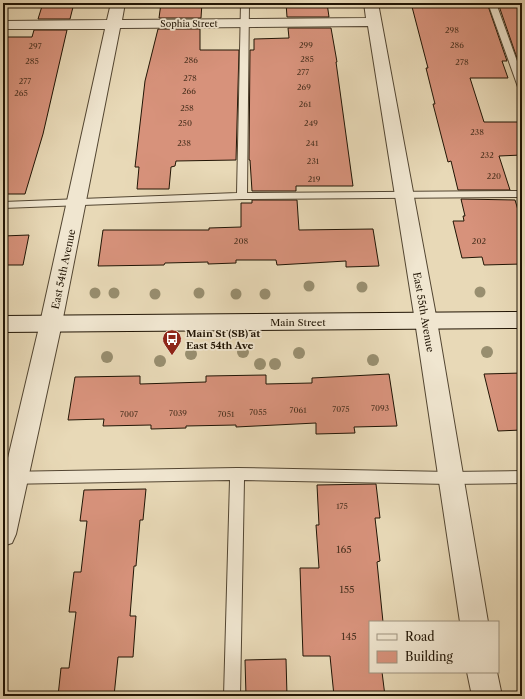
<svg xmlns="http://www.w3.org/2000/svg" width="525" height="699" font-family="'Libre Caslon Text',serif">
	<rect width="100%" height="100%" fill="#e8d9b7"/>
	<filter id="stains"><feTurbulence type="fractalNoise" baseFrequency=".005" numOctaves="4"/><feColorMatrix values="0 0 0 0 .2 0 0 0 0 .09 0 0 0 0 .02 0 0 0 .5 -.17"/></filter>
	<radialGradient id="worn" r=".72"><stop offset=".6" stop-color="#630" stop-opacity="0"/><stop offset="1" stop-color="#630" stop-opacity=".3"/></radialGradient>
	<!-- building -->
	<path fill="#d7927b" stroke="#211505" d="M43,3H74L70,19H38Z
		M161,3H202L201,18H159Z
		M286,3H327L329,17H287Z
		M411,3H487L507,61H502L508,78H470L484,122H522V155L499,156L510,190H458L451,161L448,162L433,104H435L426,68H428Z
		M498,3H500V6H522V61H518Z
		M288,28H331L337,62H336L353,186H296V191H252L250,160H249L250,50H254V39L289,38Z
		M158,29H200V50H239L236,160L176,161L175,166L171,167L169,189H137L139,167H135L145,81Z
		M34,30H67L43,134L25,194H3V37H32Z
		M461,199L515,200L522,223V264L484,265L482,257L462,258L453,221H464L463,216H465Z
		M252,200H297L299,230L373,229L379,266L346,267V261L277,265L276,260H236V263L208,264V262L165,263L164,265L98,266L103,230H209V228L241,227V203H252Z
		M29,235L23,265H3V236Z
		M522,373V430L498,431L484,374Z
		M389,374L397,426L354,427L355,433L316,434V423L236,427V425L186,426V428L151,429V425L103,426L104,419L68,420L75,377L140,376V384L206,382V376L266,375V384L312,383V378Z
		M376,484L380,518H375L380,561L377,562L383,622H370V672H382L385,696H334L330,656H303L300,568H319L316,525H319L317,485Z
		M146,489L143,520H140L136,566H134L130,616H136L133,657H118L114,696H58L61,668H69L76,612H69L74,572H81L87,521H80L84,490Z
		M286,659L287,696H246L245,660Z"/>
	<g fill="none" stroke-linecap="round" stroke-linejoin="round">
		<!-- service casing -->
		<g stroke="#534632" stroke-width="2">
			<path id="service" d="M241,3H249L247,193L522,191V197L242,199L3,208V202L237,193Z
				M488,3H496L522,75V90L518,87Z
				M237,468L450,472L522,471V483L450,484L244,480L240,696H224L230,480L3,484V472Z"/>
		</g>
		<!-- minor casing -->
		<g stroke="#534632" stroke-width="2">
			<path id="minor" d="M111,3H125L122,20L366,18L364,3H378L437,321L488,622H460L415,321L368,26L120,28L62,323L16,534L12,543L3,546V479L40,323L105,29H3V21L107,20Z
				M467,672H497L502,696H472Z"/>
		</g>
		<!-- secondary casing -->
		<g stroke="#211505" stroke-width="2">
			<path id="secondary" d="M522,312V328L3,332V316Z"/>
		</g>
		<!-- service -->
		<use href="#service" fill="#f0e6d0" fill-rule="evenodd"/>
		<!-- minor -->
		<use href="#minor" fill="#f0e6d0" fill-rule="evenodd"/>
		<!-- secondary -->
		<use href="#secondary" fill="#f0e6d0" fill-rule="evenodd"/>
	</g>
	<!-- trees -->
	<g fill="#988e6f">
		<circle cx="309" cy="286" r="5.5"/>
		<circle cx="362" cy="287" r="5.5"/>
		<circle cx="480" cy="292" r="5.5"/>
		<circle cx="95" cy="293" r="5.5"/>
		<circle cx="114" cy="293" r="5.5"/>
		<circle cx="199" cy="293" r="5.5"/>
		<circle cx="155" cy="294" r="5.5"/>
		<circle cx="236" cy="294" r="5.5"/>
		<circle cx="265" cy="294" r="5.5"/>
		<circle cx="243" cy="352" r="6"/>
		<circle cx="487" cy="352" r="6"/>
		<circle cx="299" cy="353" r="6"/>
		<circle cx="191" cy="354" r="6"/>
		<circle cx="107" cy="357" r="6"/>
		<circle cx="373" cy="360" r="6"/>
		<circle cx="160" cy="361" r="6"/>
		<circle cx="260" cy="364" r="6"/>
		<circle cx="275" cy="364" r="6"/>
	</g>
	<!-- icons -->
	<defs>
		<g id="bus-pin" transform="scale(1)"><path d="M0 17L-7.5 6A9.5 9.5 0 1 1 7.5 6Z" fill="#8f2418" stroke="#f0e6d0"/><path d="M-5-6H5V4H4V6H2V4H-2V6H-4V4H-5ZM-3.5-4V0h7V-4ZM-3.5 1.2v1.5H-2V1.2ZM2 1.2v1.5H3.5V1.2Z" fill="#fff"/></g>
	</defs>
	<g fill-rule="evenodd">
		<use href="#bus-pin" x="172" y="339"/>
	</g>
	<g text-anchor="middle" stroke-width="3.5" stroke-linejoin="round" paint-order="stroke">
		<!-- number labels -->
		<g font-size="8" fill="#4e3422">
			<text x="452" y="33">298</text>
			<text x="306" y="48">299</text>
			<text x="457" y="48">286</text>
			<text x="35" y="49">297</text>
			<text x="307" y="62">285</text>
			<text x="191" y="63">286</text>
			<text x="32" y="64">285</text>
			<text x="462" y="65">278</text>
			<text x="303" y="75">277</text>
			<text x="190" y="81">278</text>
			<text x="25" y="84">277</text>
			<text x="304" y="90">269</text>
			<text x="189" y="94">266</text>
			<text x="21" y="96">265</text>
			<text x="305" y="107">261</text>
			<text x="187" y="111">258</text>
			<text x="185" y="126">250</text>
			<text x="311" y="126">249</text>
			<text x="477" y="135">238</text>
			<text x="184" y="146">238</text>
			<text x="312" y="146">241</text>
			<text x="487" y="158">232</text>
			<text x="313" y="164">231</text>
			<text x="494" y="179">220</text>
			<text x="314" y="182">219</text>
			<text x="241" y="244">208</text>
			<text x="479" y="244">202</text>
			<text x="380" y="411">7093</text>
			<text x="341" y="412">7075</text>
			<text x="298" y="413">7061</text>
			<text x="258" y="415">7055</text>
			<text x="178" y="416">7039</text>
			<text x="129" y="417">7007</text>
			<text x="226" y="417">7051</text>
			<text x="342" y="509">175</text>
		</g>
		<!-- far-street labels -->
		<g font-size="9" fill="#211505" stroke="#f0e6d0">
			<text x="189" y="27">Sophia Street</text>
		</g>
		<!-- street labels -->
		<g font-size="10" fill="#211505" stroke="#f0e6d0">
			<text transform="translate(63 269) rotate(-78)" y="4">East 54th Avenue</text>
			<text transform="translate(424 312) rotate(80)" y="4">East 55th Avenue</text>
			<text x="298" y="326">Main Street</text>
		</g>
		<!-- poi labels -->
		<g font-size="10" font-weight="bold" fill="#211505" stroke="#f0e6d0" text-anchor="start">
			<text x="186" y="337">Main St (SB) at<tspan x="186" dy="12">East 54th Ave</tspan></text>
		</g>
		<!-- near-number labels -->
		<g font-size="10" fill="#4e3422">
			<text x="344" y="553">165</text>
			<text x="347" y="593">155</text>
			<text x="349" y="640">145</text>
		</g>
	</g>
	<!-- margin -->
	<rect width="525" height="699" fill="none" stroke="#e8d9b7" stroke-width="16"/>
	<rect x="4" y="4" width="517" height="691" fill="none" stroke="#211505" stroke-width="2"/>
	<rect x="8" y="8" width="509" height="683" fill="none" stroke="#211505"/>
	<!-- legend -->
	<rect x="369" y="621" width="130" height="52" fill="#f0e6d0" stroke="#9d927f"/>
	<rect x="377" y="634" width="20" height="6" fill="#f0e6d0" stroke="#9d927f"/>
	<text x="405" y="641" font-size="12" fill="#211505">Road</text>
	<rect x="377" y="651" width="20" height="12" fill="#d7927b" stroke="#9d927f"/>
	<text x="405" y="661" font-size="12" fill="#211505">Building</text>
	<rect width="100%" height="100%" filter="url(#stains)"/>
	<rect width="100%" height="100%" fill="url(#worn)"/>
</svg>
